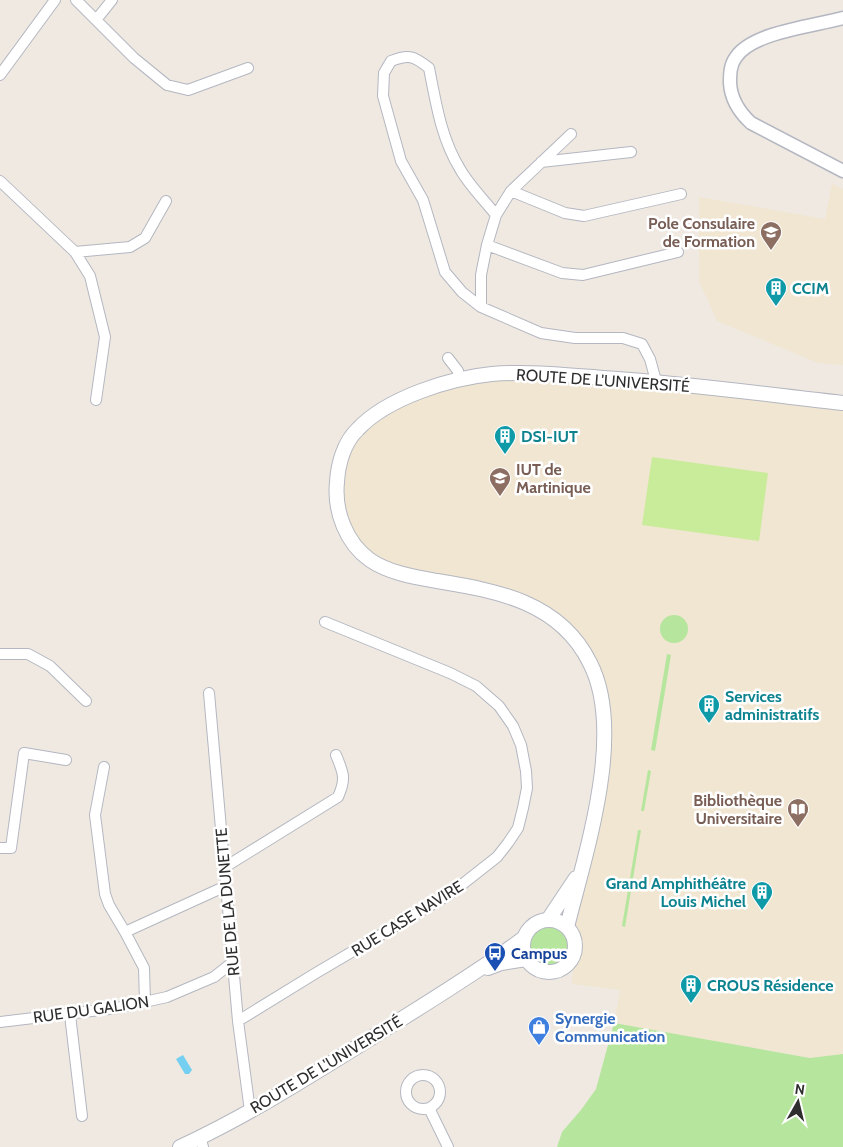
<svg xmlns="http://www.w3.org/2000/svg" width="843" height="1147" font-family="Cabin,sans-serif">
	<rect width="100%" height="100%" fill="#efe9e1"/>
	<!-- education -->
	<path fill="#f0e6d1" d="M832,184L843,189V365L818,363L717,321L699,281V197L825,219Z
		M488,375L843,404V1054L811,1058L614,1023L620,990L572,984L575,945L574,938L567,927L599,787L596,676L547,614L370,560L337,509L344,451L376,413Z"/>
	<!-- green -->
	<path fill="#b6e59e" d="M660 629a14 14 0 1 1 28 0a14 14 0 1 1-28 0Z
		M667,654L671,655L655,751L651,750Z
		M648,770L651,771L644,811H641Z
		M638,830H641L625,927L622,926Z
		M528 946a21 21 0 1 1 42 0a21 21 0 1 1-42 0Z
		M614,1023L810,1058L843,1054V1147H557L562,1132L581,1110L596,1089Z"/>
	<!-- pitch -->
	<path fill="#c9ec9a" d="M652,457L768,473L759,541L642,525Z"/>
	<!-- water -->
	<path fill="#75cff0" d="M183,1055L192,1070L189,1074H185L176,1059Z"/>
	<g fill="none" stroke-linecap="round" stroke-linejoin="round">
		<!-- minor casing -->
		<g stroke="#b4b7c1" stroke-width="12">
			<path id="minor" d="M76,0L134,58L167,85L188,90L248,68
				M96,20L112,0
				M0,75L55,0
				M541,162L631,152
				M0,181L75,252L90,276L105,337L96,400
				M511,191L565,213L584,216L681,194
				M496,215L511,191L571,134
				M487,245L562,273L583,275L678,252
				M75,252L130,247L145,238L166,201
				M481,307V275L487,245L496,215C484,200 469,185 460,169C441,138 436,103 429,68C414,56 409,54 391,61L384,73L383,96L401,161L423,200L445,272L462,292L481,307L541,333L575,338H623L642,344L650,359L656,381
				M448,358L458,371L459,381
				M0,654H28L50,666L86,701
				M209,693L238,1021L250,1111
				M104,767L95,815L105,894L109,905L125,932L226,886
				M0,848H11L24,753L66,760
				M225,867L338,797C346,779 344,774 336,755
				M125,932L144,968L145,1002
				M70,1015L82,1116
				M238,1021L316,973L450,894L497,857L508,843L518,828L523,808L527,788L526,771L521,745L513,726L499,706L476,686L450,673L325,622
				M0,1022L117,1008L167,997L214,977L233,962
				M406 1092a17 17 0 1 1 34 0a17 17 0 1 1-34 0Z
				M429,1108L448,1147
				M200,1137L203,1147"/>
		</g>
		<!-- tertiary casing -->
		<g stroke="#b4b7c1" stroke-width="15">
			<path id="tertiary" d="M843,18C814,26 753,32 736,57C730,65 730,74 730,83C731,100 739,112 751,123L843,171"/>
		</g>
		<!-- secondary casing -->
		<g stroke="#b4b7c1" stroke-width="16">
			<path id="secondary" d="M523 946a26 26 0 1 1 52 0a26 26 0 1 1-52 0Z
				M548,920L576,878
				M567,927C585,854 626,733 590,663C560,602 498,591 437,581C414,577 389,573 370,560C346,543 334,511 337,482C338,464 344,442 358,429C387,398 450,378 492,374C529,371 566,375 603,378C683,383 763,394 843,403
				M488,968L501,963L526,959
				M180,1147C245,1117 307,1078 368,1040C420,1007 474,975 524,938"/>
		</g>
		<!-- minor -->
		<use href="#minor" stroke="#fff" stroke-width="10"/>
		<!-- tertiary -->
		<use href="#tertiary" stroke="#fff" stroke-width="12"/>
		<!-- secondary -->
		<use href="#secondary" stroke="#fff" stroke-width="14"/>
	</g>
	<!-- icons -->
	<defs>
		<g id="university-pin" transform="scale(1.125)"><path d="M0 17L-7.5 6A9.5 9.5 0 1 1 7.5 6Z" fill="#8d6e63" stroke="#fff"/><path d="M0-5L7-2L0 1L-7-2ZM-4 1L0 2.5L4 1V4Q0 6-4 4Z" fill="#fff"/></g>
		<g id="building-pin" transform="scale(1.125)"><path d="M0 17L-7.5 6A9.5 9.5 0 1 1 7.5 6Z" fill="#0f9aa8" stroke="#fff"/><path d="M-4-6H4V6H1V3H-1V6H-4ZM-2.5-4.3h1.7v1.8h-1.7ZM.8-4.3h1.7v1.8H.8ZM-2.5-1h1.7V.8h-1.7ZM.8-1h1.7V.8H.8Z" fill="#fff"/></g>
		<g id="library-pin" transform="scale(1.125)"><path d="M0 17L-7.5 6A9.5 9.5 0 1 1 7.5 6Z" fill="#8d6e63" stroke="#fff"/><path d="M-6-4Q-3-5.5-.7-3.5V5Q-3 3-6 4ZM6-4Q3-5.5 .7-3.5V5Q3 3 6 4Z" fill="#fff"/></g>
		<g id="bus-pin" transform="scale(1.125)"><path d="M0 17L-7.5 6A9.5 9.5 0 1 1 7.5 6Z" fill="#1a4fb4" stroke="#fff"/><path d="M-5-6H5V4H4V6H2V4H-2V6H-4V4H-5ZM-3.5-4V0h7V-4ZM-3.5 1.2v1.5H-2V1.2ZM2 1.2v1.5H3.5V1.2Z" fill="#fff"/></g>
		<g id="shop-pin" transform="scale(1.125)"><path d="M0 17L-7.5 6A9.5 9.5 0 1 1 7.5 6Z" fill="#3f7fe0" stroke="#fff"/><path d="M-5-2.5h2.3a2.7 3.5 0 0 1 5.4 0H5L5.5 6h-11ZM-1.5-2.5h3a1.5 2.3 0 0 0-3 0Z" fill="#fff"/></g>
	</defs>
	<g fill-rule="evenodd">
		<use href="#university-pin" x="771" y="232"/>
		<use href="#building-pin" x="776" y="288"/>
		<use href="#building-pin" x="505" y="436"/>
		<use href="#university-pin" x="500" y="478"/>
		<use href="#building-pin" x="709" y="705"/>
		<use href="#library-pin" x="798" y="809"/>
		<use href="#building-pin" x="762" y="892"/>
		<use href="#bus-pin" x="495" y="953"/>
		<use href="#building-pin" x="691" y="985"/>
		<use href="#shop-pin" x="539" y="1027"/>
	</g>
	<g text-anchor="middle" stroke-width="5" stroke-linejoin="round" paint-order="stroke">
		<!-- education labels -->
		<g font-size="16" font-weight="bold" fill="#785e54" stroke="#fff" text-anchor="end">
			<text x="755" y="229">Pole Consulaire<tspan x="755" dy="18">de Formation</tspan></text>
			<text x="516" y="475" text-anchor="start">IUT de<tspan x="516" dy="18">Martinique</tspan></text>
			<text x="782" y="806">Bibliothèque<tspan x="782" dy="18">Universitaire</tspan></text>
		</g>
		<!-- culture labels -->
		<g font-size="16" font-weight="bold" fill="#0d838f" stroke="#fff" text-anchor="start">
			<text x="792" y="294">CCIM</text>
			<text x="521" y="442">DSI-IUT</text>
			<text x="725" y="702">Services<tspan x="725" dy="18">administratifs</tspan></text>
			<text x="746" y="889" text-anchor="end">Grand Amphithéâtre<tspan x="746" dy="18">Louis Michel</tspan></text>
			<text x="707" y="991">CROUS Résidence</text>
		</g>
		<!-- street labels -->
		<g font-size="16" fill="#2e2e2e" stroke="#fff">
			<text transform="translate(603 380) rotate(4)" y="6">ROUTE DE L'UNIVERSITÉ</text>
			<text transform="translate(227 902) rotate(-95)" y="6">RUE DE LA DUNETTE</text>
			<text transform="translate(407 918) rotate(-32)" y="6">RUE CASE NAVIRE</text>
			<text transform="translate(91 1009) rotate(-8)" y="6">RUE DU GALION</text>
			<text transform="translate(326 1064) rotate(-31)" y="6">ROUTE DE L'UNIVERSITÉ</text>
		</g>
		<!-- transit labels -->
		<g font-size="16" font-weight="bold" fill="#164399" stroke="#fff" text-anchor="start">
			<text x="511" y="959">Campus</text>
		</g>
		<!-- shop labels -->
		<g font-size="16" font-weight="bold" fill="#366cbe" stroke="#fff" text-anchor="start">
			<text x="555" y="1024">Synergie<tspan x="555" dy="18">Communication</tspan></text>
		</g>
	</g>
	<!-- north arrow -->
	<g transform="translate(798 1102) rotate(8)" stroke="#ffffff" stroke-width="4" paint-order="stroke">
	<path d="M0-4L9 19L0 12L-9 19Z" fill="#2e2e2e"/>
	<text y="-8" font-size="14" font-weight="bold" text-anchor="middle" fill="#2e2e2e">N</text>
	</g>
</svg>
